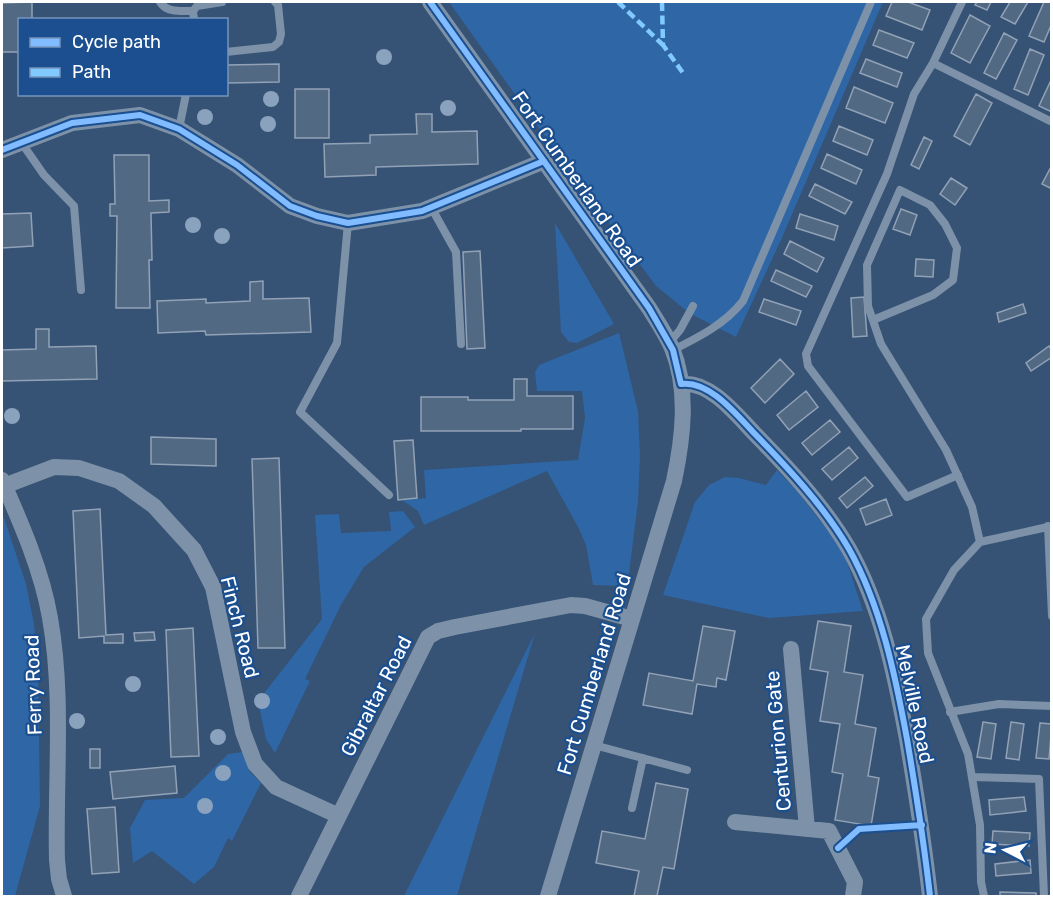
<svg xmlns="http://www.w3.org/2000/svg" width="1053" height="898" font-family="Rubik,sans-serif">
	<rect width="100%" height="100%" fill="#365274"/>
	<!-- green -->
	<path fill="#2f66a5" d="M449,2H883L781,240L736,337L689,313L656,286L534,121Z
		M555,223L614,324L577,343L569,342L561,332Z
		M619,333L638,411L640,456L638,502L629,573L621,586L593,585L586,545L578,527L547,471L424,525L418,511L402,500L426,498L424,470L578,460L585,418L582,391H537L535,372L539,365Z
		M777,470L797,491L843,550L863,611L769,618L663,595L695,502L709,485L725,477L739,478L766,485Z
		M403,511L415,527L364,567L341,605L305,679L310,681L275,753L266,739L258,701L322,619L315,515L339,514L341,533L391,531L389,512Z
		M2,512L26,584L34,624L38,669L40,806L15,896H2Z
		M535,633L457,896H404Z
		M243,752L250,772L261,783L232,841L228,838L214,867L194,884L152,851L133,863L130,828L145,800L184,798L228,754Z"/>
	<!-- building -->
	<path fill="#526984" stroke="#92a2b6" stroke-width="1.5" d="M32,2V20H20V52H2V3Z
		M892,2H908L930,10L922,30L886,16Z
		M977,2H991L987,10L975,5Z
		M1010,2H1028L1015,24L1001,17Z
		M1044,2H1052V23L1044,42L1029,36Z
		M970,15L990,26L970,63L951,53Z
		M879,30L914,43L907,58L873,45Z
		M1004,33L1017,40L996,79L984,73Z
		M1030,49L1044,55L1028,95L1014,89Z
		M866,59L902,73L897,87L860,73Z
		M279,64V82L226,83V65Z
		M1052,78V112L1039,106Z
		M854,87L893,103L885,123L846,108Z
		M295,89H329V138H295Z
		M976,94L992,103L970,145L954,136Z
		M416,114H432V132L477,131L478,164L376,167V175L325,177L324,144L370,143V135L417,134Z
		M839,126L873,140L867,155L833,141Z
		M924,137L932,141L919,169L911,165Z
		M827,154L862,170L856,184L821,168Z
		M114,155H149V201L169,200V212L151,213L152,260H149L150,308H116L117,216H110V204H115Z
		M1052,165V189L1042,184Z
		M951,178L967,188L955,205L940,194Z
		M815,184L852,202L845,214L809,196Z
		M901,209L917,215L910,235L893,229Z
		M31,213L33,246L2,248V214Z
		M800,214L838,226L834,240L796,228Z
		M790,241L824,258L817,272L784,254Z
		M480,251L485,348L467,349L463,252Z
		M916,259L934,260L933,277L915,276Z
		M776,270L812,286L806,297L771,281Z
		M263,281V299L309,298L311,332L206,335L205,331L158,333L157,301L206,299V303L250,301V282Z
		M864,297L867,336L853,337L851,298Z
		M764,299L801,311L796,325L759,312Z
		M1023,304L1026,313L999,322L997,313Z
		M36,329H49V347L96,346L97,379L2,381V350L36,349Z
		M1049,346L1052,350V357L1031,371L1026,363Z
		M780,359L794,374L765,403L751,388Z
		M514,379H527V396H573V429H521V431H421V397H468V400H514Z
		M806,391L818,407L789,430L777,415Z
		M830,420L840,432L812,455L802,443Z
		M151,437L216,439V466L151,464Z
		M413,440L417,498L398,500L394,441Z
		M849,447L858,458L832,480L822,469Z
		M279,458L285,648H258L252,459Z
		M865,477L873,486L847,508L839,498Z
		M886,499L892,515L866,525L860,509Z
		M100,509L106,635L123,634V643H104V636L79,638L73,511Z
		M818,621L851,626L844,672L863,675L855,724L876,728L868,776L879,778L871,826L835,820L843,774L832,772L840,724L820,721L828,672L810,669Z
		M703,626L735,631L726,680L717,678L716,687L697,684L692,714L643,705L649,673L693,681Z
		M193,628L199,756L171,757L166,630Z
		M154,632L155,640L135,641L134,633Z
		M983,722L996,724L991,759L977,757Z
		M1011,722L1024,724L1019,760L1006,758Z
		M1040,723L1052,724L1049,759L1036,758Z
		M90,749H100V768H90Z
		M175,766L177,793L113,799L110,772Z
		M656,783L688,789L674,869L663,867L657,896H634L639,871L596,863L602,831L645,839Z
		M1024,797L1026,811L990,815L989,800Z
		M115,807L119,872L92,874L87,809Z
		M993,831L1030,833L1029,846L992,844Z
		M1030,860L1031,873L996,876L995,864Z
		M1000,892L1036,893V896H1000Z"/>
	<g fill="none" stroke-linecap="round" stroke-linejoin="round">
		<!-- lane -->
		<path stroke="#7d92a8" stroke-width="8" d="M160,2C167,13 181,11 193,11
			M194,20L193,11L197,6L222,2
			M226,52L273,47L279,42L281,34L278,5L275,2
			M933,63L1052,122
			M179,129L186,94
			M21,142L44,175L74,206L81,290
			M431,207L456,252L461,344
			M348,223L337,343L300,412L389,495
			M873,320L933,295L953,280L957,248L945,224L930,205L900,190L867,265L868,306L881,344L946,450L972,507L980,542
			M670,342L680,330L693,306
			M673,350C699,337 725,324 743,301L871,2
			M958,475L907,497L808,366L806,354L887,174L914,94L933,63L962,2
			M1048,526L1052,616
			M950,712L999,704L1052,706
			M594,745L687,770
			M972,777L1039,779L1044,896
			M632,808L643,758
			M984,896L981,882L980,825L968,754L928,653L926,619L954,570L980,542L1052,526"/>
		<!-- street -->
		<path stroke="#7d92a8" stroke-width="16" d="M430,2L649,308C657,321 666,334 672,348C689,390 683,438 674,481L548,896
			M2,150L72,123L140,115L179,129L237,165L290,206L317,216L348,223L422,211L544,161
			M681,384C709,380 736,414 754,433C788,468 824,506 849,549C881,606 895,674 907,739C916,792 924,843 930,896
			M2,480C21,523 42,571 50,618C64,696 55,780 57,860L59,879L64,896
			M4,486L54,467L79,468L119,481L154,506L194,550L213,587L243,732L255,764L276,787L339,816
			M791,649L807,829
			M735,822L829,831L855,882L853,896
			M299,896L428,637L438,631L455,627L571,605L585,606L632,619"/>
		<!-- quiet -->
		<path stroke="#80caff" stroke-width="4.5" stroke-dasharray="9 4.5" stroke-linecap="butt" d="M618,2L663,45
			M662,2L663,45L683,73"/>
		<!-- cycleway casing -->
		<g stroke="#1b4f8f" stroke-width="10">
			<path id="cycleway" d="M430,2L649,308L673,350L681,384C709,380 736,414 754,433C788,468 824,506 849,549C881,606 895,674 907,739C916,792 924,843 930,896
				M2,150L72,123L140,115L179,129L237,165L290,206L317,216L348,223L422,211L544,161
				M838,848L859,829L922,825"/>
		</g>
		<!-- cycleway -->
		<use href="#cycleway" stroke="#80bcff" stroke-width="6"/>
	</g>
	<!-- trees -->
	<g fill="#8aa2be">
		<circle cx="384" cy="57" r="8"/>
		<circle cx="271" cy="99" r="8"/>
		<circle cx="448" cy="108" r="8"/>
		<circle cx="205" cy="117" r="8"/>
		<circle cx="268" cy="124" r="8"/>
		<circle cx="193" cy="225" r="8"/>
		<circle cx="222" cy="236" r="8"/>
		<circle cx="12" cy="416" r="8"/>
		<circle cx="133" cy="684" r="8"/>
		<circle cx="262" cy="701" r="8"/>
		<circle cx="77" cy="721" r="8"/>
		<circle cx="218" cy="737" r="8"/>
		<circle cx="223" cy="773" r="8"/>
		<circle cx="205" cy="806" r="8"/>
	</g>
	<g text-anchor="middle" stroke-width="4.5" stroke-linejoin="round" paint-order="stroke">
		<!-- street labels -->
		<g font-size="20" fill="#fff" stroke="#1b4f8f">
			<text transform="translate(577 179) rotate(55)" y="7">Fort Cumberland Road</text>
			<text transform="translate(240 627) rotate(76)" y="7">Finch Road</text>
			<text transform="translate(594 674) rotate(-73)" y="7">Fort Cumberland Road</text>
			<text transform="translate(33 685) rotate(-92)" y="7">Ferry Road</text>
			<text transform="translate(376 696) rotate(-63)" y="7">Gibraltar Road</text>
			<text transform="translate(915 704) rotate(78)" y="7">Melville Road</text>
			<text transform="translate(778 741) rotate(-95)" y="7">Centurion Gate</text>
		</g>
	</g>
	<!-- border -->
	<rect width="1053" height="898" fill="none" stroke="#ffffff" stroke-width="6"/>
	<!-- legend -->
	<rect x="18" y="18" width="210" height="78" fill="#1b4f8f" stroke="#7695bc" stroke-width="1.5"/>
	<rect x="30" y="38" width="30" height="9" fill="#80bcff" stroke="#7695bc" stroke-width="1.5"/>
	<text x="72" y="48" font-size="18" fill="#ffffff">Cycle path</text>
	<rect x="30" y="68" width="30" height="9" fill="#80caff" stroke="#7695bc" stroke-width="1.5"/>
	<text x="72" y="78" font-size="18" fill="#ffffff">Path</text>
	<!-- north arrow -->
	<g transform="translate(1005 850) rotate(277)" stroke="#1b4f8f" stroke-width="4.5" paint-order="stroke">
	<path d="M0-4.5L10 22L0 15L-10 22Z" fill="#ffffff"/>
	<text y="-9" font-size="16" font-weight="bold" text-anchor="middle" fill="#ffffff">N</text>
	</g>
</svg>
